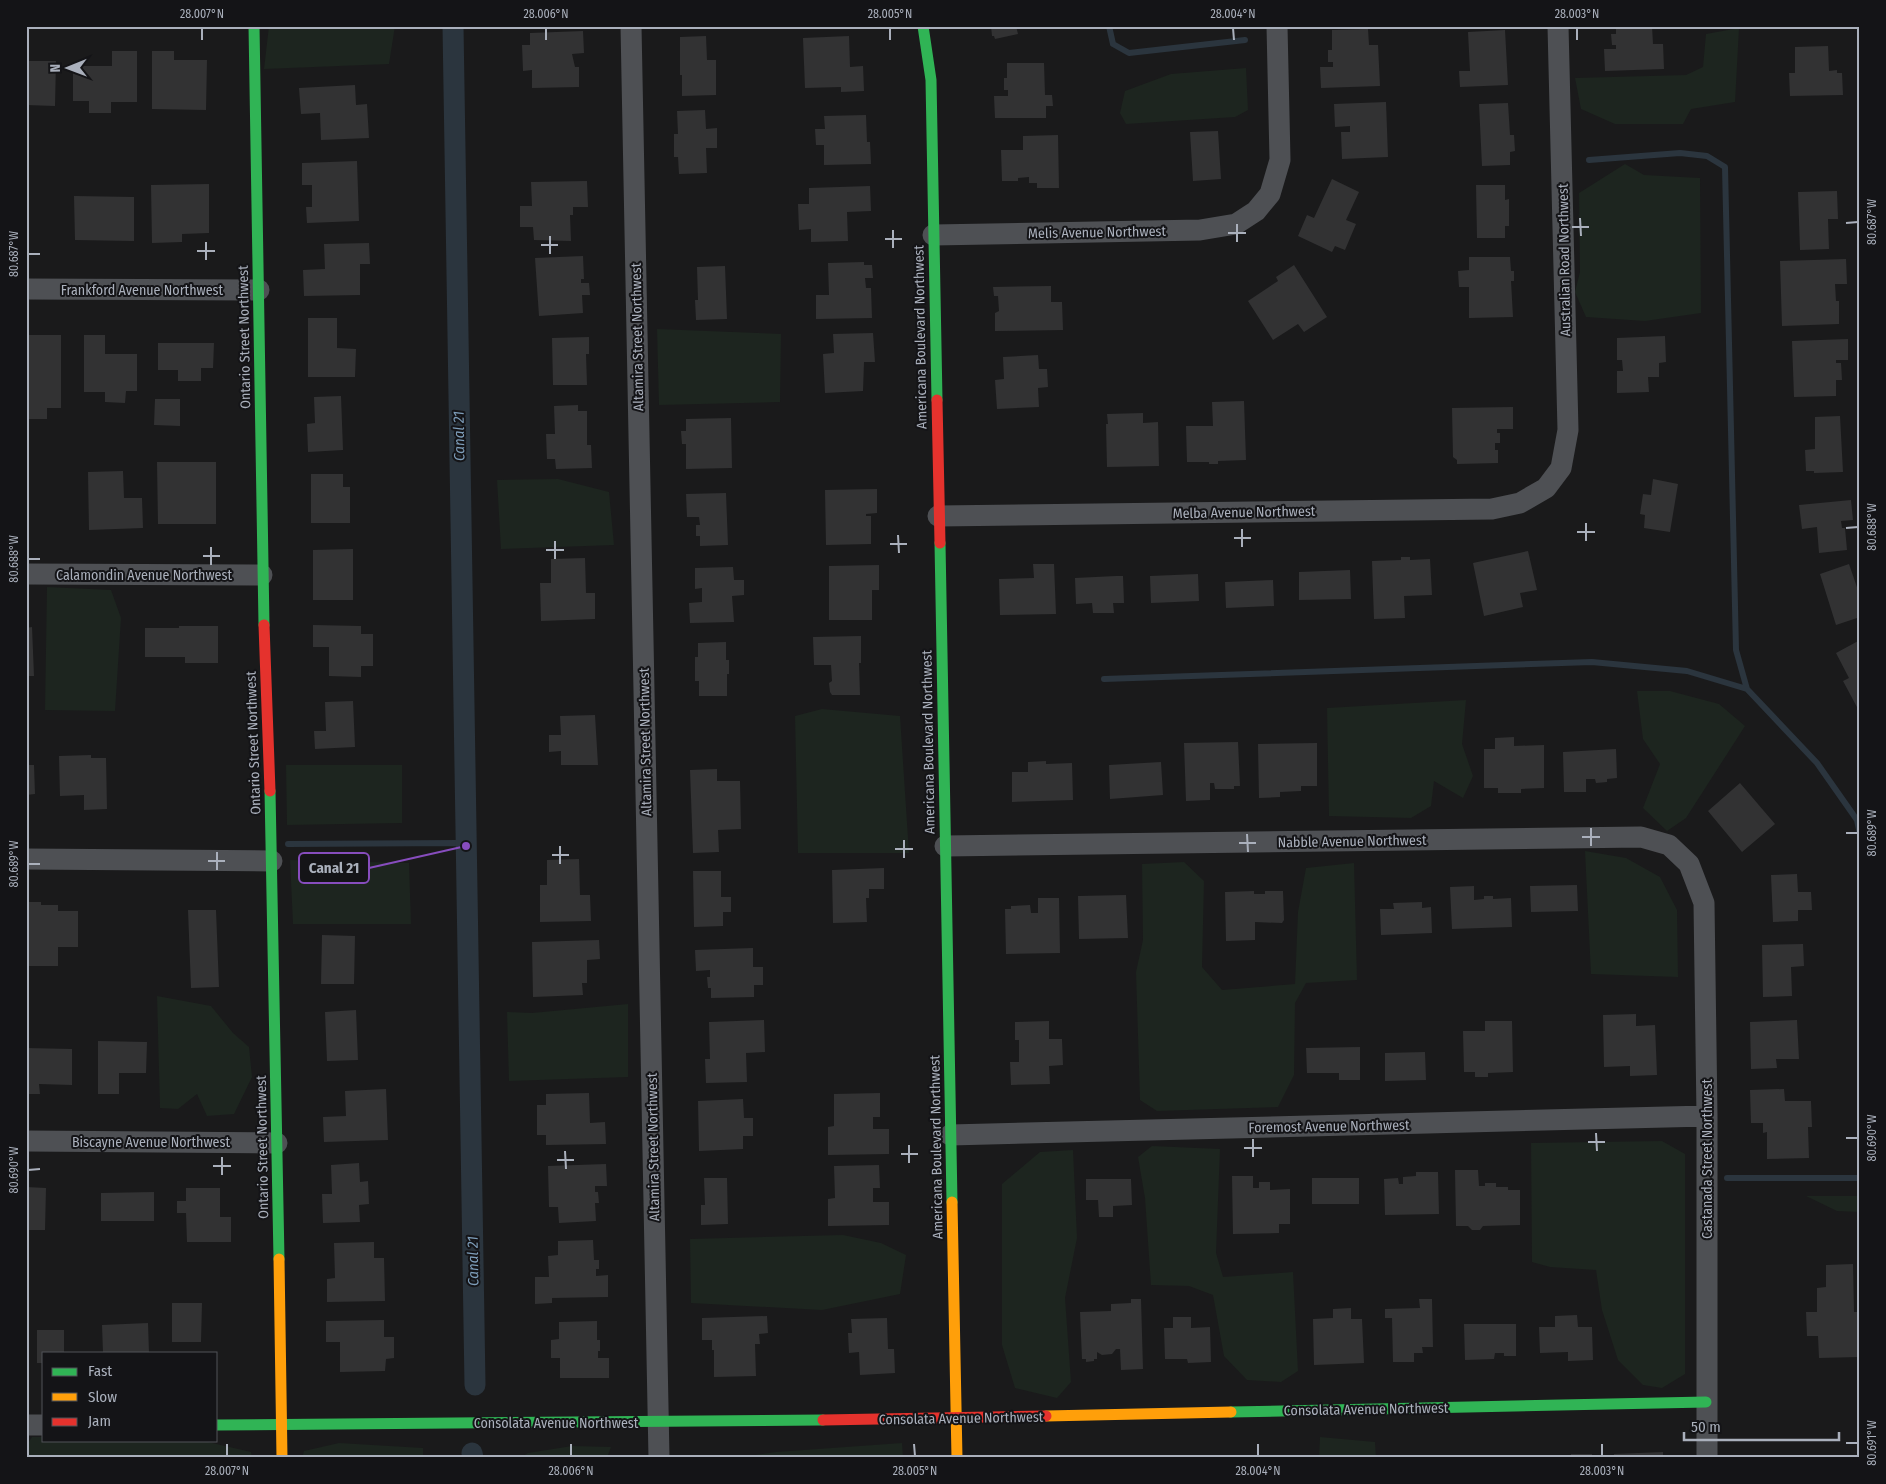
<svg xmlns="http://www.w3.org/2000/svg" width="1886" height="1484" font-family="'Fira Sans Condensed',sans-serif">
	<rect width="100%" height="100%" fill="#1a1a1b"/>
	<!-- green -->
	<path fill="#1d251f" d="M269,26H395L389,64L264,69Z
		M1739,28L1735,102L1691,109L1683,124H1615L1581,109L1575,78L1686,75L1703,67L1706,34Z
		M1246,68L1248,110L1235,117L1126,124L1120,113L1125,91L1171,74Z
		M1625,164L1644,175L1700,178L1701,313L1645,321L1586,317L1575,292L1580,272L1579,193Z
		M657,329L781,334L780,402L659,405Z
		M558,479L609,492L614,545L501,549L497,480Z
		M47,587L111,590L121,618L115,711L45,710Z
		M1637,691H1670L1719,704L1745,726L1686,818L1667,831L1643,808L1660,764L1643,739Z
		M1466,700L1462,744L1473,776L1463,798L1434,781L1431,806L1411,818L1329,816L1327,708Z
		M822,709L900,716L909,853H798L795,716Z
		M286,765H402V823L287,825Z
		M1585,851L1626,858L1660,877L1677,910L1678,977L1591,974Z
		M290,860L409,863L411,924H293Z
		M1184,862L1204,881L1202,967L1222,990L1295,984L1298,912L1306,868L1354,863L1357,980L1306,983L1295,1003L1294,1075L1278,1107L1157,1111L1140,1100L1136,972L1143,940L1142,864Z
		M157,996L211,1006L233,1033L249,1047L252,1077L234,1114L207,1116L197,1094L178,1109L160,1108Z
		M628,1004V1077L509,1081L507,1012L532,1013Z
		M1662,1141L1685,1154V1374L1662,1388L1643,1385L1618,1360L1602,1310L1596,1270L1550,1267L1532,1262L1531,1143Z
		M1152,1146L1220,1149L1216,1253L1223,1277L1293,1272L1298,1371L1281,1382L1247,1380L1224,1356L1213,1295L1189,1286L1151,1285L1145,1198L1138,1157Z
		M1073,1150L1077,1238L1065,1298L1071,1382L1057,1398L1015,1388L1002,1345V1184L1040,1152Z
		M1806,1196H1860V1212L1837,1211Z
		M843,1235L881,1243L906,1255L900,1294L822,1310L691,1303L690,1239Z
		M32,1437H44V1440H199L251,1452L252,1458H26V1446Z
		M1320,1437L1375,1442L1376,1458H1319Z
		M339,1443L423,1448V1458H302L304,1451Z
		M902,1443L903,1458H733L776,1452Z
		M572,1446L611,1447L607,1458H520L528,1453Z"/>
	<g fill="none" stroke-linecap="round" stroke-linejoin="round">
		<!-- stream -->
		<path stroke="#2b353e" stroke-width="6" d="M1109,26L1113,44L1129,53L1245,40
			M1589,160L1680,153L1707,156L1725,167L1736,650L1747,689
			M1104,679L1592,662L1687,671L1747,689L1817,763L1857,820L1860,834
			M288,844L458,843L466,846
			M1727,1178H1860"/>
		<!-- canal -->
		<path stroke="#2b353e" stroke-width="21" d="M453,26L475,1385
			M472,1453L473,1458"/>
	</g>
	<!-- building -->
	<path fill="#323233" d="M991,26H1016L1018,34L995,39L994,36H992Z
		M1616,26H1652L1653,44H1663L1664,69L1605,71L1604,49H1616V45H1612L1611,34H1616Z
		M1368,29L1369,45H1378L1380,86L1321,88L1320,67H1333V62H1328V50H1332V30Z
		M1505,30L1508,85L1460,87L1459,71H1470L1468,32Z
		M583,31L584,53L572,54L575,67H579V87L532,88V70L523,71L522,45H530V33Z
		M706,36L707,60H716V95L682,96V75H680V37Z
		M849,36L850,67L863,66L864,91L841,92V87L805,88L803,38Z
		M1828,46L1829,71L1837,70V73H1842L1843,95L1790,96L1789,73H1795V47Z
		M112,51H137V102H111V113H89V101H73V66H112Z
		M152,51H174V60H207L206,110L152,109Z
		M26,61H56L55,106L26,105Z
		M1007,63H1044L1045,95H1052L1053,106H1046V118H995L994,96H1008V90H1004V78H1007Z
		M355,85L356,105L367,104L369,138L321,140L320,113L301,114L299,88Z
		M1386,102L1388,157L1342,159L1341,132H1350V126L1335,127L1334,104Z
		M1508,103L1510,135H1514L1515,151L1510,152V165L1482,166L1479,104Z
		M705,110L706,129L717,128V148H706L707,173L679,174L678,157H674V134H678L677,111Z
		M866,115L867,142H870L871,164L824,165V145H816L815,129H825L824,116Z
		M1218,131L1221,179L1193,181L1190,132Z
		M1058,135L1059,188H1037V183H1029V177L1018,178V181H1002L1001,150H1023V136Z
		M357,161L359,221L307,223L306,207H312V185H302V163Z
		M1332,179L1359,192L1346,220L1356,224L1345,250L1335,246L1332,252L1298,236L1307,215L1314,218Z
		M587,181L588,207H573V215H570L571,241L534,240L533,227H520V206H532L531,182Z
		M209,184V233L182,234V242L152,243L151,185Z
		M1476,185H1505V200L1509,199V226H1505V238H1477Z
		M870,186L871,211L847,212L848,241L811,242V229L799,230L798,204H809V188Z
		M1837,191L1838,219H1828L1829,249L1800,250L1798,192Z
		M74,196L134,197V241L75,240Z
		M369,243L370,264H360V295L304,296L303,270L325,269L324,244Z
		M583,256L584,279H581V283H589L590,295H582L583,313L539,316L535,258Z
		M1469,257H1510L1511,271H1514V281H1511L1513,317L1469,318V287H1459L1458,271L1469,270Z
		M1846,259L1847,284H1835L1836,301H1839V324L1782,326L1780,261Z
		M864,262V265H872L873,278H865L866,288H871L872,318L816,319V295H829L828,263Z
		M1294,265L1327,317L1304,332L1298,324L1273,340L1248,301L1278,281L1276,277Z
		M725,266L727,319L696,320L695,300H698L697,267Z
		M1051,286V302H1062L1063,330L995,331V313L999,311L998,296H994L993,287Z
		M308,318H337V348L356,349L355,377H308Z
		M873,333L875,362H864L863,391L825,393L823,354L834,353L833,334Z
		M26,335H61V408H47V419H26Z
		M84,335H105V354H137V391H126L125,403L105,402V392H84Z
		M1665,336L1666,362L1659,363V377H1648L1649,392L1617,393V371H1623L1622,360H1617V338Z
		M589,337V354H586L587,385H553L552,338Z
		M1848,339V360H1836V363H1841L1842,380H1836V396L1794,397L1792,341Z
		M158,343H214L213,368H201V381H178V370H158Z
		M1038,355L1039,369H1047L1048,387L1038,388L1039,407L997,409L995,380L1004,379L1003,357Z
		M341,396L343,450L308,452L307,424L315,423L314,397Z
		M155,399H180V426L154,425Z
		M1244,401L1246,460L1218,461V464H1209V462H1187L1186,426H1213L1212,402Z
		M578,405V411H587V445H591L592,468L556,469L555,459H547L546,434H555L554,406Z
		M1513,407V429H1497V433H1500V443H1495V450H1498V463L1457,464V460L1453,457L1452,408Z
		M1143,413V423L1158,422L1159,466L1107,467L1106,424H1108L1107,414Z
		M1840,416L1843,472L1814,473V471H1806L1805,450L1815,449V417Z
		M731,418L732,468L686,469V444H682L681,431H686V419Z
		M157,462H216V524H158Z
		M123,471L124,498H142L143,528L89,530L88,472Z
		M311,474H343V487H350V523H311Z
		M1653,479L1678,484L1670,532L1644,528L1645,515L1640,514L1643,494L1651,495Z
		M877,489V513L866,514V516H871V544L826,545L825,490Z
		M726,493L728,545L700,546V536H696V525H700L699,517H687L686,494Z
		M1851,500L1853,520L1841,521L1842,528H1845L1847,550L1819,553L1817,527L1802,529L1799,505Z
		M353,549V600H313V550Z
		M1528,551L1537,590L1520,593L1523,607L1484,616L1473,563Z
		M1401,557H1410V560L1430,559L1432,595L1404,596L1405,618L1374,619L1372,561L1401,560Z
		M585,558L586,593H595V619L541,621L540,583H551V559Z
		M1033,564H1054L1056,614L1000,615L999,579L1034,578Z
		M1849,564L1860,596V617L1836,625L1820,574Z
		M879,565V590H872V620H829V566Z
		M733,567L734,580H744V595L732,596L734,622L690,623L689,603L702,602V588L695,589V568Z
		M1350,570L1351,599L1299,600V572Z
		M1198,574L1199,601L1151,603L1150,576Z
		M1116,576H1123L1124,603H1113L1114,613H1093L1092,603L1076,604L1075,578Z
		M1273,580L1274,606L1226,608L1225,582Z
		M313,625L361,626V634H373V666H361V677L329,676V647H313Z
		M179,626H218V663H185V657H145V628H179Z
		M32,627L34,676H26V628Z
		M861,636V663H859L860,695H832L830,692L829,683L832,681L831,665H814L813,637Z
		M1860,640V708L1858,709L1843,681L1849,678L1836,653Z
		M726,642V660H729V674H727V696H699V681H695V657H698V643Z
		M353,701L355,747L315,749L314,731H326L325,702Z
		M595,715L598,765H561V751L549,752V735H561L560,716Z
		M1514,737V746L1544,745V788L1521,789V793H1498V788H1484V749H1495V738Z
		M1238,742L1240,786H1234V789H1215L1214,783H1210V800L1186,801L1184,743Z
		M1317,743V786H1301V791L1280,792V797L1259,798L1258,744Z
		M1616,749L1617,778L1607,779V782L1596,783L1595,779H1586V792H1564L1563,752Z
		M91,755V758H106L107,809L84,810V795L60,796L59,756Z
		M1046,761V764L1072,763L1073,800L1012,802V772H1028V762Z
		M1161,762L1163,795L1110,799L1109,765Z
		M26,765H34L35,794L26,795Z
		M717,769V781H740L741,829L718,830L719,852L693,853L690,770Z
		M1740,783L1775,824L1742,852L1708,811Z
		M579,859L580,895H590L591,921L540,922V885H547V860Z
		M884,868V889H869V898H866L867,922L833,923L832,870Z
		M693,871H721V897H731V912H723V926L694,927Z
		M1797,874L1798,892H1811L1812,910H1798V921L1773,922L1771,875Z
		M1577,885L1578,911L1531,912L1530,886Z
		M1474,886V900L1484,899V896H1493V899L1511,898L1512,927L1452,929L1450,887Z
		M1254,891V894H1265V891H1283L1284,920L1282,923L1255,922V940L1226,941L1225,892Z
		M1126,895L1128,938L1079,939L1078,896Z
		M1038,898H1059L1060,953L1006,954L1005,909H1011V906L1030,905L1031,913H1038Z
		M26,902H41V905H58V911H78V947H58V966H26Z
		M1422,902V908L1431,907L1432,933L1381,935L1380,909H1394L1393,903Z
		M188,910H216L219,987L191,988Z
		M322,935L355,936L354,984H321Z
		M599,940L600,959L587,960V983H582L583,995L533,997L532,942Z
		M1803,944L1804,966L1791,967L1792,996L1763,997L1762,945Z
		M753,948V967H763V985H754V997L711,998V988H708L707,977H710V970L696,971L695,950Z
		M356,1010L358,1060L327,1061L325,1012Z
		M1636,1014V1026L1655,1025L1657,1075L1630,1076V1066L1604,1067L1603,1015Z
		M764,1020L765,1052L746,1053L747,1082L706,1083L705,1059H710L709,1022Z
		M1797,1020L1799,1059H1776L1777,1068L1751,1069L1750,1022Z
		M1049,1021V1039H1062L1063,1065L1049,1066L1050,1084L1011,1085L1010,1062H1019V1040H1015V1022Z
		M1485,1021H1512L1513,1072L1488,1073V1077H1475V1072H1464L1463,1031H1485Z
		M98,1041L147,1042L146,1073H119V1094H98Z
		M1360,1047V1080H1339V1073H1307L1306,1048Z
		M26,1048L72,1049V1085L39,1084L40,1094H26Z
		M1425,1052L1426,1080L1385,1081V1053Z
		M386,1089L388,1140L324,1142L323,1117L346,1116L345,1091Z
		M1784,1089L1785,1101H1811L1812,1127H1808L1809,1158L1767,1159V1132L1763,1133V1123H1751L1750,1090Z
		M589,1093L590,1123L605,1122L606,1144L546,1145V1135H537V1105H546V1094Z
		M880,1093V1117H873V1129H889V1154L828,1155V1127L834,1126V1094Z
		M743,1099L744,1118H753V1136H743V1149L699,1151L698,1101Z
		M359,1163L360,1182L368,1181L369,1204L359,1205L360,1222L323,1223L322,1194H332L331,1165Z
		M606,1164L607,1186H595V1192H598L599,1203H595L596,1221L559,1223L558,1207H549L548,1166Z
		M879,1165L880,1188H873V1202H889V1225L828,1226V1199L835,1198L834,1166Z
		M1455,1170H1478L1479,1186H1485V1183H1496V1187H1508V1190H1520V1225L1483,1226L1480,1230H1472L1468,1226H1456Z
		M1416,1172H1438L1439,1214L1385,1215L1384,1179L1398,1178L1399,1184H1403V1177L1416,1176Z
		M1232,1176H1253V1188H1259V1182H1270V1190L1290,1189V1224H1279V1233L1233,1234Z
		M704,1178H727L728,1224L701,1225V1205H705Z
		M1312,1178H1359V1204H1312Z
		M1086,1179H1131L1132,1205L1113,1206V1217H1099L1098,1200H1086Z
		M26,1187L46,1188L45,1230H26Z
		M186,1188H220V1217H231V1242H187L186,1213H177V1201H186Z
		M154,1192V1221H101V1193Z
		M593,1240L594,1260H599V1269H596V1276L608,1275V1297L552,1298V1303L535,1304V1277H549L548,1256L558,1255V1241Z
		M374,1242V1258H384L385,1301L327,1302V1279L335,1278L334,1243Z
		M1853,1264L1854,1312H1860L1859,1357L1819,1358L1818,1336H1807L1806,1312H1817V1288L1826,1287V1265Z
		M1131,1299H1141L1143,1369L1121,1370L1120,1349H1116L1112,1354L1102,1355L1097,1352V1359H1094V1361L1086,1362V1359H1082L1080,1312L1111,1311V1304L1131,1303Z
		M1419,1299H1432L1433,1347H1422L1423,1353H1414V1362H1393L1392,1318H1385V1309L1420,1308Z
		M172,1303H202L201,1342H172Z
		M1351,1308V1319H1362L1364,1363L1314,1365L1313,1319L1333,1318V1309Z
		M1577,1315L1578,1327H1592L1593,1360L1568,1361V1352L1540,1353L1539,1327H1555V1316Z
		M767,1316L768,1333L759,1334L760,1344H755L756,1376L714,1377V1350H712V1340H702V1318Z
		M1173,1317H1191V1328L1210,1327L1211,1362L1188,1363L1187,1359H1165L1164,1328H1173Z
		M887,1318L888,1349H894L895,1373L860,1375L859,1352L849,1353L848,1333H852L851,1319Z
		M384,1320V1337H394V1358L386,1359L385,1371L340,1372V1342H326V1321Z
		M597,1321V1340H600V1351H598V1358H609V1378H560V1358H551V1340L559,1339V1322Z
		M148,1323L149,1353H103L102,1325Z
		M1464,1324H1516V1356H1504V1353H1495L1494,1359L1465,1360Z
		M37,1330H64V1353H44V1363H37Z
		M1663,1452V1458H1614V1454Z
		M1571,1454H1592V1458H1571Z"/>
	<g fill="none" stroke-linecap="round" stroke-linejoin="round">
		<!-- street -->
		<path stroke="#4e5054" stroke-width="21" d="M631,26L659,1458
			M933,235L1200,230L1236,224L1256,211L1270,194L1280,160L1277,26
			M26,289L259,290
			M938,516L1492,509L1520,503L1546,488L1561,468L1568,430L1558,26
			M26,574L262,575
			M945,846L1641,837L1669,845L1689,864L1704,903L1707,1116V1458
			M26,859L272,861
			M950,1135L1707,1116
			M26,1141L277,1143
			M26,1425H44"/>
		<!-- fast -->
		<path stroke="#30b455" stroke-width="11" d="M254,26L264,625
			M923,26L931,80L937,400
			M940,543L952,1202
			M270,791L279,1259
			M1231,1412L1706,1402
			M216,1425L823,1420"/>
		<!-- slow -->
		<path stroke="#ff9f0a" stroke-width="11" d="M952,1202L957,1458
			M279,1259L282,1458
			M1046,1416L1231,1412"/>
		<!-- jam -->
		<path stroke="#e5322d" stroke-width="11" d="M937,400L940,543
			M264,625L270,791
			M823,1420L1046,1416"/>
	</g>
	<!-- ticks -->
	<path fill="none" stroke="#aab0bc" stroke-width="2" d="M202,28V40M546,28V40M890,28V40M1233,28L1234,40M1577,28V40M1580,218L1581,236M1846,223L1858,222M1237,224V242M1572,227H1589M893,230V248M1228,233H1246M550,236V254M885,239H902M206,242V260M541,245H558M197,251H215M28,254H40M1586,523V541M1846,528L1858,527M1242,529V547M1577,532H1595M898,535L899,553M1234,538H1251M555,541V559M890,544H907M211,547V565M546,550H564M203,556H220M28,559H40M1591,828V846M1846,833H1858M1247,834L1248,852M1582,837H1600M904,840V858M1239,843H1256M560,846V864M895,849H913M217,852V870M552,855H569M208,861H225M28,864H40M1596,1133L1597,1151M1846,1138H1858M1253,1139V1157M1588,1142H1605M909,1145V1163M1244,1148H1262M565,1151L566,1169M901,1154H918M222,1157V1175M557,1160H574M213,1166H231M28,1170L40,1169M1846,1443H1858M227,1444V1456M571,1444V1456M914,1444L915,1456M1258,1444V1456M1602,1444V1456"/>
	<g text-anchor="middle" stroke-width="4" stroke-linejoin="round" paint-order="stroke">
		<!-- street labels -->
		<g font-size="14" fill="#aab0bc" stroke="#141417">
			<text transform="translate(1097 232) rotate(-1)" y="5">Melis Avenue Northwest</text>
			<text transform="translate(1564 260) rotate(-91)" y="5">Australian Road Northwest</text>
			<text x="142" y="295">Frankford Avenue Northwest</text>
			<text transform="translate(244 337) rotate(-91)" y="5">Ontario Street Northwest</text>
			<text transform="translate(637 337) rotate(-91)" y="5">Altamira Street Northwest</text>
			<text transform="translate(920 337) rotate(-91)" y="5">Americana Boulevard Northwest</text>
			<text transform="translate(1244 512) rotate(-1)" y="5">Melba Avenue Northwest</text>
			<text x="144" y="580">Calamondin Avenue Northwest</text>
			<text transform="translate(645 742) rotate(-91)" y="5">Altamira Street Northwest</text>
			<text transform="translate(928 742) rotate(-91)" y="5">Americana Boulevard Northwest</text>
			<text transform="translate(253 743) rotate(-92)" y="5">Ontario Street Northwest</text>
			<text transform="translate(1352 841) rotate(-1)" y="5">Nabble Avenue Northwest</text>
			<text transform="translate(1329 1126) rotate(-1)" y="5">Foremost Avenue Northwest</text>
			<text x="151" y="1147">Biscayne Avenue Northwest</text>
			<text transform="translate(262 1147) rotate(-91)" y="5">Ontario Street Northwest</text>
			<text transform="translate(653 1147) rotate(-91)" y="5">Altamira Street Northwest</text>
			<text transform="translate(936 1147) rotate(-91)" y="5">Americana Boulevard Northwest</text>
			<text transform="translate(1707 1159) rotate(-90)" y="5">Castanada Street Northwest</text>
			<text transform="translate(1366 1409) rotate(-1)" y="5">Consolata Avenue Northwest</text>
			<text transform="translate(961 1418) rotate(-1)" y="5">Consolata Avenue Northwest</text>
			<text x="556" y="1428">Consolata Avenue Northwest</text>
		</g>
		<!-- water labels -->
		<g font-size="15" font-style="italic" fill="#7e9eba" stroke="#141417">
			<text transform="translate(459 436) rotate(-91)" y="5">Canal 21</text>
			<text transform="translate(473 1261) rotate(-91)" y="5">Canal 21</text>
		</g>
	</g>
	<!-- callouts -->
	<path fill="none" stroke="#874dbe" stroke-width="2" d="M466 846L369 868"/>
	<circle fill="#874dbe" stroke="#141417" stroke-width="2" cx="466" cy="846" r="5"/>
	<rect fill="#141417" stroke="#874dbe" stroke-width="2" x="299" y="853" width="70" height="30" rx="5"/>
	<g font-size="15" text-anchor="middle" font-weight="bold" fill="#aab0bc">
		<text x="334" y="873">Canal 21</text>
	</g>
	<!-- border -->
	<rect width="1886" height="1484" fill="none" stroke="#141417" stroke-width="55"/>
	<!-- legend -->
	<rect x="42" y="1352" width="175" height="90" fill="#141417" stroke="#505259"/>
	<rect x="52" y="1368" width="25" height="8" fill="#30b455" stroke="#505259"/>
	<text x="88" y="1376" font-size="15" fill="#aab0bc">Fast</text>
	<rect x="52" y="1393" width="25" height="8" fill="#ff9f0a" stroke="#505259"/>
	<text x="88" y="1402" font-size="15" fill="#aab0bc">Slow</text>
	<rect x="52" y="1418" width="25" height="8" fill="#e5322d" stroke="#505259"/>
	<text x="88" y="1426" font-size="15" fill="#aab0bc">Jam</text>
	<!-- north arrow -->
	<g transform="translate(68 68) rotate(269)" stroke="#141417" stroke-width="4" paint-order="stroke">
	<path d="M0-4L9 19L0 12L-9 19Z" fill="#aab0bc"/>
	<text y="-8" font-size="14" font-weight="bold" text-anchor="middle" fill="#aab0bc">N</text>
	</g>
	<!-- scale -->
	<path d="M1684 1432v8h155v-8" fill="none" stroke="#aab0bc" stroke-width="2.5"/>
	<text x="1691" y="1432" font-size="15" fill="#aab0bc" stroke="#141417" stroke-width="4" paint-order="stroke">50 m</text>
	<rect x="28" y="28" width="1830" height="1428" fill="none" stroke="#aab0bc" stroke-width="2"/>
	<g font-size="12" text-anchor="middle" fill="#aab0bc">
		<text x="202" y="18">28.007°N</text>
		<text x="546" y="18">28.006°N</text>
		<text x="890" y="18">28.005°N</text>
		<text x="1233" y="18">28.004°N</text>
		<text x="1577" y="18">28.003°N</text>
		<text transform="translate(1872 222) rotate(-90)" y="4">80.687°W</text>
		<text transform="translate(14 254) rotate(-90)" y="4">80.687°W</text>
		<text transform="translate(1872 527) rotate(-90)" y="4">80.688°W</text>
		<text transform="translate(14 559) rotate(-90)" y="4">80.688°W</text>
		<text transform="translate(1872 833) rotate(-90)" y="4">80.689°W</text>
		<text transform="translate(14 864) rotate(-90)" y="4">80.689°W</text>
		<text transform="translate(1872 1138) rotate(-90)" y="4">80.690°W</text>
		<text transform="translate(14 1170) rotate(-90)" y="4">80.690°W</text>
		<text transform="translate(1872 1443) rotate(-90)" y="4">80.691°W</text>
		<text x="227" y="1475">28.007°N</text>
		<text x="571" y="1475">28.006°N</text>
		<text x="915" y="1475">28.005°N</text>
		<text x="1258" y="1475">28.004°N</text>
		<text x="1602" y="1475">28.003°N</text>
	</g>
</svg>
